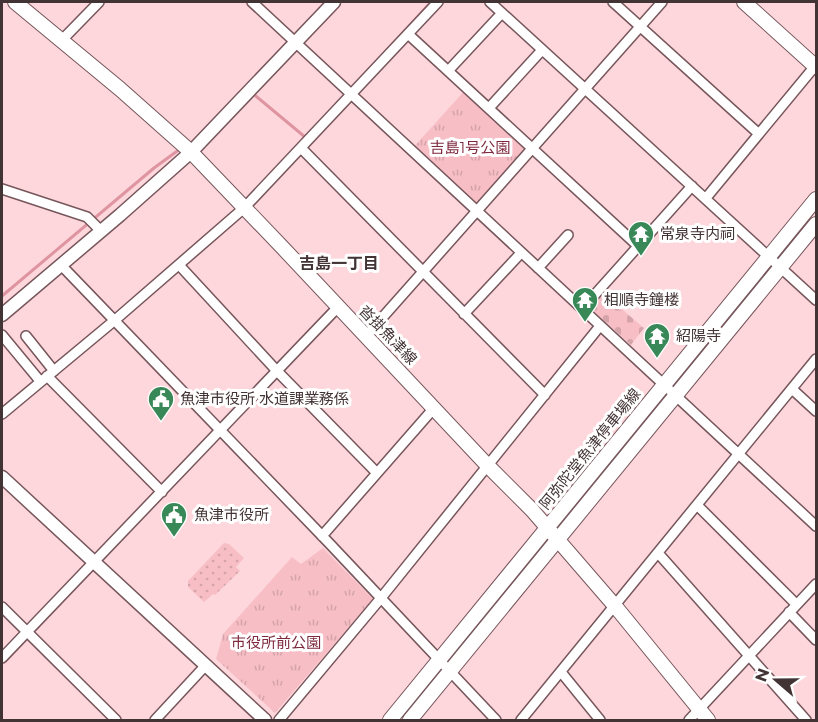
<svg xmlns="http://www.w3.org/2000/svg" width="818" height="722" font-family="Montserrat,'Noto Sans JP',sans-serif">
	<defs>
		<pattern id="grass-dots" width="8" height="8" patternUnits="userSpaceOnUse" patternTransform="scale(1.5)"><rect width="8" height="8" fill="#f7bec6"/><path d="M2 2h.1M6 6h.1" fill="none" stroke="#d5a4ab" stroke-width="1.8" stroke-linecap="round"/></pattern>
		<pattern id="cemetery-stones" width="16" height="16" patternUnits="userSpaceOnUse" patternTransform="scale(1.5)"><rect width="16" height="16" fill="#f7bec6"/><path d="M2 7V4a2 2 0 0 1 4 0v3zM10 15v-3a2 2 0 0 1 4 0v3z" fill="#d5a4ab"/></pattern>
		<pattern id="park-tufts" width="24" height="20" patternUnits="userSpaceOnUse" patternTransform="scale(1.5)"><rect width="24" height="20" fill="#f7bec6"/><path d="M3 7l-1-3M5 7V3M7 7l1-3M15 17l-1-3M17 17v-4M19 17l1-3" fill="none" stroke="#d5a4ab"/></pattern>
	</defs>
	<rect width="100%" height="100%" fill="#fed7dc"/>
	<!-- grass -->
	<path fill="url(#grass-dots)" d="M224,543L229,544L244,558L236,567L240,571L215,595L213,594L204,602L188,587V581Z"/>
	<!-- cemetery -->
	<path fill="url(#cemetery-stones)" d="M606,289L620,301L617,305L644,328L631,345L591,309L592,305Z"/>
	<!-- park -->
	<path fill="url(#park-tufts)" d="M467,88L532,148L477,211L411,150Z
		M323,548L373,599L275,713L216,659L223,634L292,557L301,564Z"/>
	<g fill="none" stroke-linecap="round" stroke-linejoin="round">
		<!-- stream -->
		<path stroke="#df95a1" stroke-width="3" d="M388,49L431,2
			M251,92L305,137
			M2,296L154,168L180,149"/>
		<!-- minor casing -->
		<g stroke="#76565b" stroke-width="12">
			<path id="minor" d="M252,2L816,526
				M490,2L816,300
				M613,2L759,134
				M408,34L638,246
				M61,41L99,2
				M448,71L502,13
				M489,108L542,50
				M302,149L545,395
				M2,189L87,217L101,231
				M706,198L815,66
				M61,265L329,543L496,720
				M179,265L277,371L377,473
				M538,268L568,235
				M582,309L692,186
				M464,314L521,253
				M2,335L40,381
				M26,336L54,371
				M366,336L662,2
				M47,376L162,492
				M792,389L816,411
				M2,414L115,320L244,208L438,2
				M697,505L796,604
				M322,536L434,408
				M658,553L806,720
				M2,607L116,720
				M789,612L816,640
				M2,658L338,307
				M561,672L600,720
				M155,720L206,665
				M279,720L381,598L600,326
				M521,720L816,359
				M689,720L816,584"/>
		</g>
		<!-- tertiary casing -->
		<g stroke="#76565b" stroke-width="15">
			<path id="tertiary" d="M2,315L120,215L191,152L334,2
				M2,477L265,720"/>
		</g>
		<!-- secondary casing -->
		<g stroke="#76565b" stroke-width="16">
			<path id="secondary" d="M15,2L120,89L191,152L283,248L488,466L532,510L615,606L708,720
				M744,2L816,67
				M390,720L816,199
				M410,720L816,224"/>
		</g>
		<!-- minor -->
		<use href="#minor" stroke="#fff" stroke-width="9"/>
		<!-- tertiary -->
		<use href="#tertiary" stroke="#fff" stroke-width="12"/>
		<!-- secondary -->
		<use href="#secondary" stroke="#fff" stroke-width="14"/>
	</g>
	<!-- icons -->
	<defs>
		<g id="temple-pin" transform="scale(1.35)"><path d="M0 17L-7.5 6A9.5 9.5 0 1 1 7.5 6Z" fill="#388858" stroke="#fff"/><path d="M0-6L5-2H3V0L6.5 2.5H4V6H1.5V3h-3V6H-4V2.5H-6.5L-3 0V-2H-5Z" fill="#fff"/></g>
		<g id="civic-pin" transform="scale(1.35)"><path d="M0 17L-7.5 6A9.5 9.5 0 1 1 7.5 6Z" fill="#388858" stroke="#fff"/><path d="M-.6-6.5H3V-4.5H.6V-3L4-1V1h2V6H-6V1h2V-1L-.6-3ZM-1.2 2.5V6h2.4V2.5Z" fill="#fff"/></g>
	</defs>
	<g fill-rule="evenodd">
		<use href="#temple-pin" x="641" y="234"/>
		<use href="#temple-pin" x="585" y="300"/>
		<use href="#temple-pin" x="657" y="336"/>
		<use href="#civic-pin" x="161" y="399"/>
		<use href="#civic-pin" x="174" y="515"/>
	</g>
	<g text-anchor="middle" stroke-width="6" stroke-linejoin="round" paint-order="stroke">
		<!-- park labels -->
		<g font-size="15" fill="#7f293e" stroke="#fff">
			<text x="470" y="153">吉島1号公園</text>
			<text x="276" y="648">市役所前公園</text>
		</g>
		<!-- poi labels -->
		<g font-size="15" fill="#423335" stroke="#fff" text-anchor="start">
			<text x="660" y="239">常泉寺内祠</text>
			<text x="604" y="305">相順寺鐘楼</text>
			<text x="676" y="341">紹陽寺</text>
			<text x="180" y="404">魚津市役所 水道課業務係</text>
			<text x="194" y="520">魚津市役所</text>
		</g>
		<!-- street labels -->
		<g font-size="15" fill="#423335" stroke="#fff">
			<text transform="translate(388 335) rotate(46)" y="5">沓掛魚津線</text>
			<text transform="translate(590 449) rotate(-51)" y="5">阿弥陀堂魚津停車場線</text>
		</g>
		<!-- neighbourhood labels -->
		<g font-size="16" font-weight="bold" fill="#423335" stroke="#fff">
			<text x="339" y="269">吉島一丁目</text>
		</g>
	</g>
	<!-- border -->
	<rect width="818" height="722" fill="none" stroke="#423335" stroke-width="6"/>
	<!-- north arrow -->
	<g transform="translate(776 680) rotate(290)" stroke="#ffffff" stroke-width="4.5" paint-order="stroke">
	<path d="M0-4.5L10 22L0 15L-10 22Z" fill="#423335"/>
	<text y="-9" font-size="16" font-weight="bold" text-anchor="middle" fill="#423335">N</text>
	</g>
</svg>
